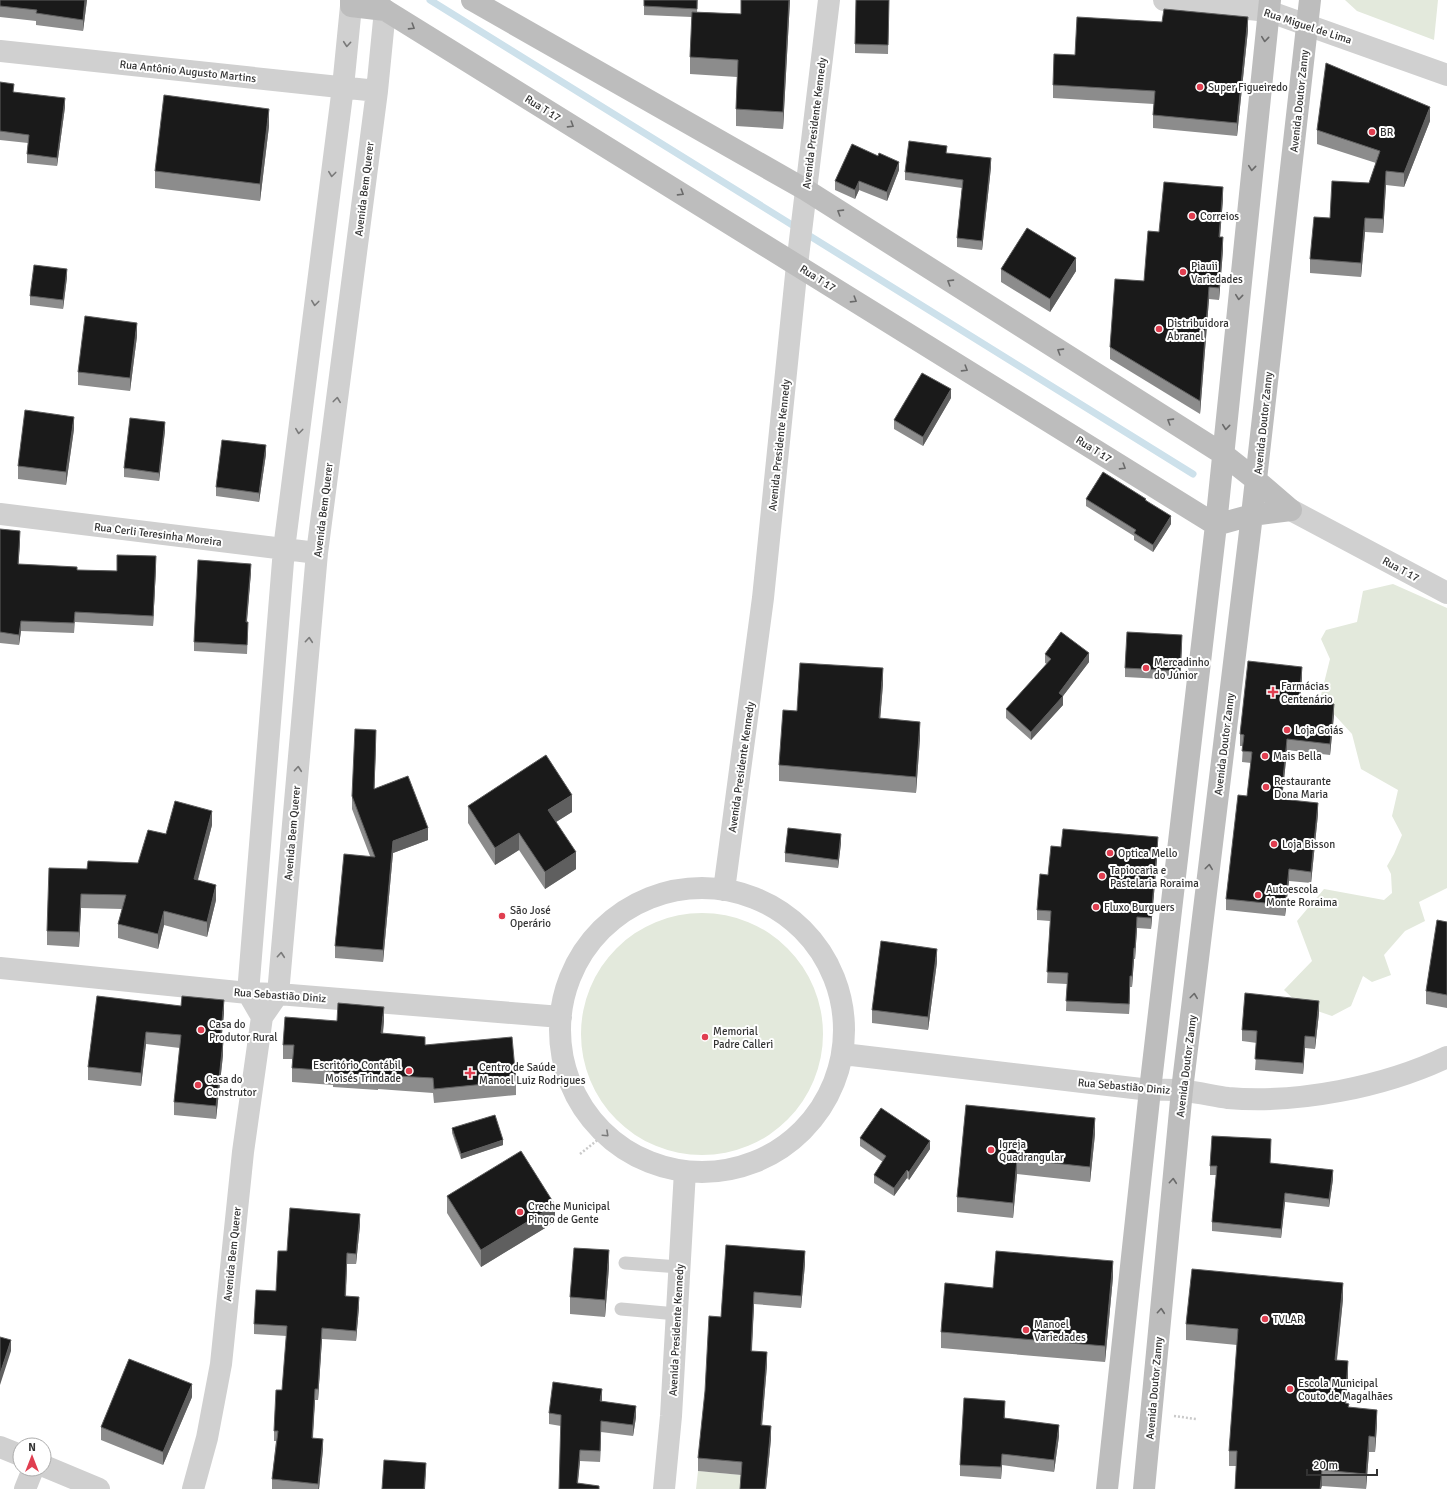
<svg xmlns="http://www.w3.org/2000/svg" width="1447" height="1489" font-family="Signika,sans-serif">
	<rect width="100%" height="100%" fill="#fff"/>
	<!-- green -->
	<path fill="#e3e9dc" d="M1345,0H1438L1434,40L1357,11Z
		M1393,584L1447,608V888L1419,902L1425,921L1405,931L1384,955L1391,975L1372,982L1363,976L1351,1006L1332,1016L1300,1005L1284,990L1312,961L1297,921L1324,889L1384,900L1392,893L1391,874L1387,866L1394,854L1402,835L1392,816L1398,790L1361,769L1352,734L1320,699L1330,659L1321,639L1326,630L1357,622L1363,591Z
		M581 1034a121 121 0 1 1 242 0a121 121 0 1 1-242 0Z
		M698,1471L742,1475L741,1489H696Z"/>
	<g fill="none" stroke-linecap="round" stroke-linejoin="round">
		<!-- stream -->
		<path stroke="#cde1eb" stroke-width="7" d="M430,0L1193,474"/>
		<!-- path -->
		<path stroke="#cacaca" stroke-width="2.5" stroke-dasharray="2 2" stroke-linecap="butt" d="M580,1154L605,1134
			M1174,1416L1196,1419"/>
		<!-- lane -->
		<path stroke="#d0d0d0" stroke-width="13" d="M625,1263L679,1267
			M621,1309L677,1314"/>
		<!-- street -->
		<path stroke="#d0d0d0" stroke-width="22" d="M1164,0L1268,11L1447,75
			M0,51L377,91
			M1291,510L1447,593
			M0,514L317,553
			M560 1030a142 142 0 1 1 284 0a142 142 0 1 1-284 0Z
			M724,890L763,598L797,265L829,0
			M0,968L248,993L278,994L561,1017
			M262,1017L248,993L284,549L343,87L351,6
			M843,1054L1150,1090C1161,1090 1172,1089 1183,1091C1198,1092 1213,1096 1228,1098C1297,1104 1384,1087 1447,1057
			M0,1447L20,1455
			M44,1466L99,1489
			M25,1489L33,1469
			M193,1489L207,1438L221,1364L243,1152L262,1017L278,994L317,553L377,91L385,10
			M664,1489L671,1416L685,1171"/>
		<!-- secondary -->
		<path stroke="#bdbdbd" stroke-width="22" d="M351,0V6L385,10L1216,525L1252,515L1291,510
			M472,0L806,190L1223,454L1256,480L1291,510
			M1107,1489L1150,1090L1216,525L1270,0
			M1144,1489L1182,1090L1252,515L1310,0"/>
	</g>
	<!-- wall -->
	<path fill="#8c8c8c" d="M0,0H87L83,31L36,25V21L0,17Z
		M644,0H698L697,12L741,14V0H790L783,129L736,126V109L737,77L690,74V57L692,17L644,15Z
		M889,0L888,54L855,53V44Z
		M1248,30L1237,136L1153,128V115L1154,104L1053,98V85L1075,55Z
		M0,82L14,92L65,107L57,166L27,163V154L28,143L0,140Z
		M1430,121L1404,187L1386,185L1383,233L1365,232L1361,277L1310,273V259L1330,218L1369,183L1376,163L1317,144V130Z
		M269,126L260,201L155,188V171Z
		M947,154L991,167L982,250L957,247V238L962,188L905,180V172Z
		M899,170L887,201L859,190L855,199L835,190V181Z
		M1223,199L1220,237L1223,250L1219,300L1209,299L1200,414L1110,359V347L1144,281L1159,232Z
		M1001,269L1076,271L1050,312L1001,282Z
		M67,277L63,309L30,305V296Z
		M137,336L130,391L78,385V372Z
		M951,398L923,446L894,429V420Z
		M74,429L66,485L18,479V466Z
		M165,431L159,481L124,477V468Z
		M266,454L259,502L216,496V487Z
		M1086,499L1146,500L1171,524L1153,552L1134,540V536L1086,506Z
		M0,529L20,541L18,564L77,570L117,571L156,567L153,626L75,622L74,633L21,631L19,645L0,643Z
		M251,572L247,622L248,631L247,654L194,651V642Z
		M1182,644L1180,680L1125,677V668Z
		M1045,654L1089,662L1063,696V705L1031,740L1006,718V709L1047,664L1045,663Z
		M1302,678L1300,701L1334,715L1330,755L1287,750L1282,799L1318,814L1311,883L1289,881L1285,916L1226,910V899L1247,796L1251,763L1242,762L1243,746H1240V734Z
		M883,684L880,718L920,738L916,793L779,781V765L797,711Z
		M376,742L374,789L428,840L393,853L383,962L335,958V946L370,856L352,809V796Z
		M468,806L572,812L556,822L576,869L545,889L519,850L495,865L468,823Z
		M212,825L198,880L216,900L207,937L164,925L158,949L118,938V924L122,909L81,908L79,947L47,945V931L87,869L138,863L166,834Z
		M841,843L838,868L785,862V853Z
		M1061,847H1158L1151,929L1137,928L1135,959H1134L1132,987H1130L1129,1014L1066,1011L1067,984L1047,983L1050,921L1037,920V910L1048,875Z
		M1447,922V1008L1426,1004V991Z
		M937,962L928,1030L872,1023V1010Z
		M97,996L224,1013L221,1042L223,1055L216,1119L174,1115V1102L180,1048L146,1044L141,1086L88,1080V1067Z
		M1319,1013L1315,1049L1305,1048L1303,1074L1255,1070L1257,1043L1242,1041V1030Z
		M337,1021H384L383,1034L425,1045L516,1081V1095L434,1103L433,1093L378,1089V1090L333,1087V1085L292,1082V1059H283V1045Z
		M966,1105L1095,1134L1090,1182L1017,1174L1013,1218L957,1212V1197Z
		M452,1128L503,1145L461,1159L452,1133Z
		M860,1138L930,1149L909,1180L907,1178L894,1196L874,1183V1175L883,1162L860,1146Z
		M1271,1148L1270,1163L1333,1179L1329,1207L1285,1202L1281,1238L1212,1231V1222L1216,1175H1210V1166Z
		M447,1196L555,1222L481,1267L447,1213Z
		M360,1225L356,1264H347L346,1296L359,1307L356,1341L322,1339L318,1400H315L313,1438L323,1449L319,1489H272V1479L276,1441H274V1431L282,1390L287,1336L254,1334V1324L276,1291L287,1251Z
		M726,1245L805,1264L801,1308L754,1304L752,1351L767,1365L762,1425L771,1439L766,1489H740L741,1475L698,1471V1458L721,1317Z
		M609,1267L605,1317L570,1314V1297Z
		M1113,1277L1105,1362L941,1348V1332L993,1288Z
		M1343,1299L1337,1360L1348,1377L1346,1403L1349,1407L1377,1425L1375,1452H1369L1366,1489L1322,1486L1236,1466H1229V1451L1237,1345L1186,1340V1324Z
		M192,1397L163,1465L101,1440V1427Z
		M602,1402L636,1417L633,1436L601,1432L600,1462L580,1461L578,1483L559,1489L561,1426L549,1424V1413Z
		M1005,1412V1418L1059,1436L1054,1472L1002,1465L1001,1479L960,1476V1465Z"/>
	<!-- shaded-wall -->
	<path fill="#5f5f5f" d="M85,0H87L83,31V20Z
		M789,0H790L783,129V112Z
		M1248,17V30L1237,136V123Z
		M65,98V107L57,166V158Z
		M1430,107V121L1404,187V173Z
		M269,109V126L260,201V184Z
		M991,158V167L982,250V241Z
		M899,162V170L887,201V192Z
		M1386,171V185L1383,233V219Z
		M859,181V190L855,199V190Z
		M1223,187V199L1219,249V237Z
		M1365,218V232L1361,277V263Z
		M1223,237V250L1219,300V288Z
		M1076,258V271L1050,312V299Z
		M67,269V277L63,309V300Z
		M1209,287V299L1200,414V401Z
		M137,323V336L130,391V378Z
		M951,389V398L923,446V437Z
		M74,417V429L66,485V472Z
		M165,422V431L159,481V473Z
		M266,445V454L259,502V493Z
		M1171,516V524L1153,552V545Z
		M20,531V541L18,574V564Z
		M156,556V567L153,626V616Z
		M251,564V572L246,631V622Z
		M21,621V631L19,645V635Z
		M1182,635V644L1180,680V671Z
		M1089,653V662L1063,696V705L1031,740V732L1059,693Z
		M1302,667V678L1299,712V700Z
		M883,668V684L879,734V718Z
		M1334,704V715L1330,755V744Z
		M920,722V738L916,793V777Z
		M376,730V742L374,801V789Z
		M1287,739V750L1281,810V799Z
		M572,795V812L548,827V810Z
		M1318,803V814L1311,883V872Z
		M212,811V825L194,894V879Z
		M428,828V840L393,853L383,962V950L393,841Z
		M519,833V850L495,865V848Z
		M841,834V843L838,868V860Z
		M1158,837V847L1151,929V918Z
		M576,852V869L545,889V872Z
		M1289,869V881L1285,916V905Z
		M216,885V900L207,937V922Z
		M81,894V908L79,947V932Z
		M164,911V925L158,949V934Z
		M1137,917V928L1135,959V948Z
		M1134,948V959L1132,987V976Z
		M937,949V962L928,1030V1017Z
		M1130,976V987L1129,1014V1004Z
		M224,1000V1013L220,1055V1042Z
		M1319,1001V1013L1315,1049V1037Z
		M384,1007V1021L381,1048V1033Z
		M146,1032V1044L141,1086V1073Z
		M1305,1036V1048L1303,1074V1063Z
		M223,1042V1055L216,1119V1106Z
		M1095,1118V1134L1090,1182V1167Z
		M503,1140V1145L461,1159V1154Z
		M930,1141V1149L909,1180V1172Z
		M1017,1159V1174L1013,1218V1203Z
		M907,1170V1178L894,1196V1188Z
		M1333,1170V1179L1329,1207V1199Z
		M1285,1193V1202L1281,1238V1229Z
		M555,1205V1222L481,1267V1250Z
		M360,1214V1225L356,1264V1254Z
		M609,1250V1267L605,1317V1300Z
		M805,1251V1264L801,1308V1296Z
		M347,1253V1264L345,1307V1296Z
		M1113,1261V1277L1105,1362V1346Z
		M1343,1283V1299L1335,1376V1360Z
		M754,1292V1304L751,1364V1351Z
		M359,1297V1307L356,1341V1331Z
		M322,1328V1339L318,1400V1389Z
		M11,1340V1351L0,1385V1374Z
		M767,1352V1365L761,1438V1425Z
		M1348,1361V1377L1345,1419V1403Z
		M192,1384V1397L163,1465V1452Z
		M315,1389V1400L312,1448V1438Z
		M602,1389V1400L600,1412V1401Z
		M636,1406V1417L633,1436V1425Z
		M1377,1410V1425L1375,1452V1437Z
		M601,1421V1432L600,1462V1451Z
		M1059,1425V1436L1054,1472V1460Z
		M771,1426V1439L766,1489H765Z
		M1369,1436V1452L1366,1489V1474Z
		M323,1439V1449L319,1489H318Z
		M580,1450V1461L577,1489V1483Z
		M1002,1454V1465L1001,1479V1467Z
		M426,1463V1471L425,1489H424Z
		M1322,1470V1486L1321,1489H1320Z"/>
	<!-- building -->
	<path fill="#1a1a1a" stroke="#5f5f5f" d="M0,0H85L83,20L36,13L37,10L0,6Z
		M644,0H697V9L644,6Z
		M741,0H789L783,112L736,109L738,60L690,57L692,12L741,14Z
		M856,0H889L888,45L855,44Z
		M1164,9L1248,17L1237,123L1153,115L1155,91L1053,85L1054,54L1075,55L1077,17L1162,22Z
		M1326,63L1430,107L1404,173L1386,171L1383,219L1365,218L1361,263L1310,259L1314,217L1330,218L1332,181L1369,183L1380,151L1317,130Z
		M0,82L14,84L13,92L65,98L57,158L27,154L29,135L0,131Z
		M164,95L269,109L260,184L155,171Z
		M909,141L947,146L946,153L991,158L982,241L957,238L963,180L905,172Z
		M852,144L878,156L879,153L899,162L887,192L859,181L855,190L835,181Z
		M1164,182L1223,187L1219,237H1223L1219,288L1209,287L1200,401L1110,347L1115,279L1144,281L1148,231L1159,232Z
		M1027,228L1076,258L1050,299L1001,269Z
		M34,265L67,269L63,300L30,296Z
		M85,316L137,323L130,378L78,372Z
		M922,373L951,389L923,437L894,420Z
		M25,410L74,417L66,472L18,466Z
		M130,418L165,422L159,473L124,468Z
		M222,440L266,445L259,493L216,487Z
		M1103,472L1146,499L1145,500L1171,516L1153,545L1134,533L1136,530L1086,499Z
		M0,529L20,531L18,564L77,567V570L117,571V555L156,556L153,616L75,612L74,623L21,621L19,635L0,632Z
		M198,560L251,564L246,622H248L247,645L194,642Z
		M1061,632L1089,653L1059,693L1063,696L1031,732L1006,709L1051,659L1045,654Z
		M1127,632L1182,635L1180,671L1125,668Z
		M1248,661L1302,667L1299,700L1334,704L1330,744L1287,739L1281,799L1318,803L1311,872L1289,869L1285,905L1226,899L1238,795L1247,796L1252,752L1242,751L1244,735L1240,734Z
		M800,663L883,668L879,718L920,722L916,777L779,765L783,710L797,711Z
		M355,729L376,730L374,789L408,776L428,828L393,841L383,950L335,946L344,854L375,857L352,796Z
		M546,755L572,795L548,810L576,852L545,872L519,833L495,848L468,806Z
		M175,801L212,811L194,879L216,885L207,922L164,911L158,934L118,924L126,895L81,894L79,932L47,931L49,868L87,869L88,861L138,863L148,830L166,834Z
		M788,828L841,834L838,860L785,853Z
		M1063,829L1158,837L1151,918L1137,917L1135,948H1134L1132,976H1130L1129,1004L1066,1001L1068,973L1047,972L1051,911L1037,910L1040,874L1048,875L1051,846L1061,847Z
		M1437,920L1447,922V995L1426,991Z
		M881,941L937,949L928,1017L872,1010Z
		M1245,993L1319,1001L1315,1037L1305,1036L1303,1063L1255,1059L1257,1031L1242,1030Z
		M97,996L181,1006L182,996L224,1000L220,1042H223L216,1106L174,1102L181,1035L146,1032L141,1073L88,1067Z
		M338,1003L384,1007L381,1033L425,1037V1045L512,1037L516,1081L434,1089L433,1078L378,1075V1076L333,1073V1071L292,1068L294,1045H283L285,1017L337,1021Z
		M966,1105L1095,1118L1090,1167L1017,1159L1013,1203L957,1197Z
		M881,1108L930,1141L909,1172L907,1170L894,1188L874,1175L886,1156L860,1138Z
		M495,1115L503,1140L461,1154L452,1128Z
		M1212,1136L1271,1139L1270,1163L1333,1170L1329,1199L1285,1193L1281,1229L1212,1222L1217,1166H1210Z
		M521,1151L555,1205L481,1250L447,1196Z
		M290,1208L360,1214L356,1254L347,1253L345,1296L359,1297L356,1331L322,1328L318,1389H315L312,1438L323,1439L318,1484L272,1479L278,1431H274L276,1390H282L287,1326L254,1324L256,1290L276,1291L278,1251H287Z
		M726,1245L805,1251L801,1296L754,1292L751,1351L767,1352L761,1425L771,1426L765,1489H740L742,1462L698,1458L705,1391L709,1316L721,1317Z
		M574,1248L609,1250L605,1300L570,1297Z
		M996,1251L1113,1261L1105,1346L941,1332L945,1283L993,1288Z
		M1192,1269L1343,1283L1335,1360L1348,1361L1345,1403L1349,1404L1348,1407L1377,1410L1375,1437L1369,1436L1366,1474L1322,1470L1320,1489H1235L1237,1451H1229L1238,1329L1186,1324Z
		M0,1337L11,1340L0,1374Z
		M129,1359L192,1384L163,1452L101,1427Z
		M553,1382L602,1389L600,1401L636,1406L633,1425L601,1421L600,1451L580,1450L577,1483L599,1486V1489H559L561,1415L549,1413Z
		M964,1398L1005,1401L1004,1418L1059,1425L1054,1460L1002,1454L1001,1467L960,1465Z
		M384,1460L426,1463L424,1489H382Z"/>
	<!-- one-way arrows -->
	<defs><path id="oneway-chevron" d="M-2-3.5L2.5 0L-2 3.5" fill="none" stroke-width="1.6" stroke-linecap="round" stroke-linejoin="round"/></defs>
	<g stroke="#6a6a6a">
		<use href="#oneway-chevron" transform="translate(412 27) rotate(32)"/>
		<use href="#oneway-chevron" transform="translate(1265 39) rotate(96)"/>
		<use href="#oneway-chevron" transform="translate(571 125) rotate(32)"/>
		<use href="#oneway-chevron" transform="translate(1252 168) rotate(96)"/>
		<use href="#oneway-chevron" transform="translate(681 193) rotate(32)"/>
		<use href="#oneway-chevron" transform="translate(840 212) rotate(-148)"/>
		<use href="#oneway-chevron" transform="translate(950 282) rotate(-148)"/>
		<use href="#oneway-chevron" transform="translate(1239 297) rotate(96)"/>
		<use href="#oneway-chevron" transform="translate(854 300) rotate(32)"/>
		<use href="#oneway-chevron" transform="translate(1060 351) rotate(-148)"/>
		<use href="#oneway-chevron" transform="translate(965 369) rotate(32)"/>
		<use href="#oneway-chevron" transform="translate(1170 421) rotate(-148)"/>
		<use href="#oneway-chevron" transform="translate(1226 427) rotate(96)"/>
		<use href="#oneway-chevron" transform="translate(1123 467) rotate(32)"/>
		<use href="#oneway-chevron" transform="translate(1209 867) rotate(-83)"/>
		<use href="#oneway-chevron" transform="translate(1194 996) rotate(-83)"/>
		<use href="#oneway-chevron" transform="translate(1173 1181) rotate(-85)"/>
		<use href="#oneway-chevron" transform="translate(1161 1311) rotate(-85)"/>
	</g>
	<g stroke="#7a7a7a">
		<use href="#oneway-chevron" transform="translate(347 44) rotate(95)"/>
		<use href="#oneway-chevron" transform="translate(332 174) rotate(97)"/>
		<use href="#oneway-chevron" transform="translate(315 303) rotate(97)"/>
		<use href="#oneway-chevron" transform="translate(337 400) rotate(-83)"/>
		<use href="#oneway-chevron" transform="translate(299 431) rotate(97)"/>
		<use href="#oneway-chevron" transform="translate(309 640) rotate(-85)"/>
		<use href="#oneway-chevron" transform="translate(298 769) rotate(-85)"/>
		<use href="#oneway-chevron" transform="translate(281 955) rotate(-85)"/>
		<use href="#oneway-chevron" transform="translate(606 1134) rotate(43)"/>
	</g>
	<!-- markers -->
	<g fill="#e03e50" stroke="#fff" stroke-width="1.5">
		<circle cx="1200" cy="87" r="4"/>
		<circle cx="1372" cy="132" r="4"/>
		<circle cx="1192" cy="216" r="4"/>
		<circle cx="1183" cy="272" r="4"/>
		<circle cx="1159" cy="329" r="4"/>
		<circle cx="1146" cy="668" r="4"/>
		<path d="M1271 686h4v4h4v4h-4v4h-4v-4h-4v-4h4z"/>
		<circle cx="1287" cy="730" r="4"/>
		<circle cx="1265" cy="756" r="4"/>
		<circle cx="1266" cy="787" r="4"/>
		<circle cx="1274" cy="844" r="4"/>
		<circle cx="1110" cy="853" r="4"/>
		<circle cx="1102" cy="876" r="4"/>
		<circle cx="1258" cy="895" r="4"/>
		<circle cx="1096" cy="907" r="4"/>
		<circle cx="502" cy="916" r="4"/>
		<circle cx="201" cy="1030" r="4"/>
		<circle cx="705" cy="1037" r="4"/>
		<circle cx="409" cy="1071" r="4"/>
		<path d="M468 1067h4v4h4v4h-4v4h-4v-4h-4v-4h4z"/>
		<circle cx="198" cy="1085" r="4"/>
		<circle cx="991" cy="1150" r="4"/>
		<circle cx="520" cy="1212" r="4"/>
		<circle cx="1265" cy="1319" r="4"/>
		<circle cx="1026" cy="1330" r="4"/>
		<circle cx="1290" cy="1389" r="4"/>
	</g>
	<g text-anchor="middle" stroke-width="4" stroke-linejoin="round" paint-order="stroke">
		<!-- street labels -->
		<g font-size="11" fill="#333" stroke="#fff">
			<text transform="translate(1308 26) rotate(18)" y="4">Rua Miguel de Lima</text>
			<text transform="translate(188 71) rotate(6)" y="4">Rua Antônio Augusto Martins</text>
			<text transform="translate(1299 101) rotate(-84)" y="4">Avenida Doutor Zanny</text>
			<text transform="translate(543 108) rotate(32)" y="4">Rua T 17</text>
			<text transform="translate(814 123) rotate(-83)" y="4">Avenida Presidente Kennedy</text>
			<text transform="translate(364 189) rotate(-83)" y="4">Avenida Bem Querer</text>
			<text transform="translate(818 278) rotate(32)" y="4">Rua T 17</text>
			<text transform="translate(1263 423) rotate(-84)" y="4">Avenida Doutor Zanny</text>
			<text transform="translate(779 445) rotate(-84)" y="4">Avenida Presidente Kennedy</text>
			<text transform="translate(1094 449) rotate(32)" y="4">Rua T 17</text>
			<text transform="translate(323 510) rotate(-83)" y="4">Avenida Bem Querer</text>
			<text transform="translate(158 534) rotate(7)" y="4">Rua Cerli Teresinha Moreira</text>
			<text transform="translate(1401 569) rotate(28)" y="4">Rua T 17</text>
			<text transform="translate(1224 744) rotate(-83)" y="4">Avenida Doutor Zanny</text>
			<text transform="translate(741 767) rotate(-82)" y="4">Avenida Presidente Kennedy</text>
			<text transform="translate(292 833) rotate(-85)" y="4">Avenida Bem Querer</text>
			<text transform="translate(280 995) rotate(4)" y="4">Rua Sebastião Diniz</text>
			<text transform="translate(1186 1066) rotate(-83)" y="4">Avenida Doutor Zanny</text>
			<text transform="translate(1124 1086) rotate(5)" y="4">Rua Sebastião Diniz</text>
			<text transform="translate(232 1254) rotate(-84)" y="4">Avenida Bem Querer</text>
			<text transform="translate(676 1330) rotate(-87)" y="4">Avenida Presidente Kennedy</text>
			<text transform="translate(1154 1388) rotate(-85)" y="4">Avenida Doutor Zanny</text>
		</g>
		<!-- poi labels -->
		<g font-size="11" fill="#333" stroke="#fff" text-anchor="start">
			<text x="1208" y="91">Super Figueiredo</text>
			<text x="1380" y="136">BR</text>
			<text x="1200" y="220">Correios</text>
			<text x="1191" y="270">Piauii<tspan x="1191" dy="13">Variedades</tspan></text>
			<text x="1167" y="327">Distribuidora<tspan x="1167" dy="13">Abranel</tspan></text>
			<text x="1154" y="666">Mercadinho<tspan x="1154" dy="13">do Júnior</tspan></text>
			<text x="1281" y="690">Farmácias<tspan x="1281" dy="13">Centenário</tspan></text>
			<text x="1295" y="734">Loja Goiás</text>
			<text x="1273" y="760">Mais Bella</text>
			<text x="1274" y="785">Restaurante<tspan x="1274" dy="13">Dona Maria</tspan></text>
			<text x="1282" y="848">Loja Bisson</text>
			<text x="1118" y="857">Optica Mello</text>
			<text x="1110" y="874">Tapiocaria e<tspan x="1110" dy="13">Pastelaria Roraima</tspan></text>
			<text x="1266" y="893">Autoescola<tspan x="1266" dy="13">Monte Roraima</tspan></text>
			<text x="1104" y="911">Fluxo Burguers</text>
			<text x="510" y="914">São José<tspan x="510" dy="13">Operário</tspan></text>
			<text x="209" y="1028">Casa do<tspan x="209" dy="13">Produtor Rural</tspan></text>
			<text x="713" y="1035">Memorial<tspan x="713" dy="13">Padre Calleri</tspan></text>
			<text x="401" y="1069" text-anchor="end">Escritório Contábil<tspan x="401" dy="13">Moisés Trindade</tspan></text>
			<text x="479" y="1071">Centro de Saúde<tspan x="479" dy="13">Manoel Luiz Rodrigues</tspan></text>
			<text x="206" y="1083">Casa do<tspan x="206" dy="13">Construtor</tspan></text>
			<text x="999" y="1148">Igreja<tspan x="999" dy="13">Quadrangular</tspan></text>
			<text x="528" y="1210">Creche Municipal<tspan x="528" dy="13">Pingo de Gente</tspan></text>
			<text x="1273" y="1323">TVLAR</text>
			<text x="1034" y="1328">Manoel<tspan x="1034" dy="13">Variedades</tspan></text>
			<text x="1298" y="1387">Escola Municipal<tspan x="1298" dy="13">Couto de Magalhães</tspan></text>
		</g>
	</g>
	<!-- north arrow -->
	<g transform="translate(32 1457)"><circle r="19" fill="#ffffff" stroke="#adadad"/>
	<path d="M0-3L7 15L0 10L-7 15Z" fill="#e03e50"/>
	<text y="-6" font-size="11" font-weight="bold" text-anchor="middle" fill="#333333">N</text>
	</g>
	<!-- scale -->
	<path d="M1307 1469v6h70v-6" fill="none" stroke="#333333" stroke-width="2"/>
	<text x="1313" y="1469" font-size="12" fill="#333333" stroke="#ffffff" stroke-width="3" paint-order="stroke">20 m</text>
</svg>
